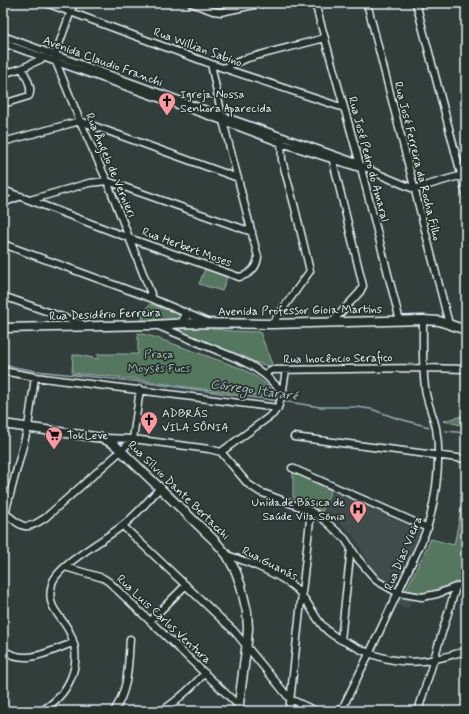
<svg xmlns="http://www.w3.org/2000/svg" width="469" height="714" font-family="Mynerve,sans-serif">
	<rect width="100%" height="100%" fill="#313e3b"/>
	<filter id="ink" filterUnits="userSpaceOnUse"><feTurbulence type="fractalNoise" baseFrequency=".025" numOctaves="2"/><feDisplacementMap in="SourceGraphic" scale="8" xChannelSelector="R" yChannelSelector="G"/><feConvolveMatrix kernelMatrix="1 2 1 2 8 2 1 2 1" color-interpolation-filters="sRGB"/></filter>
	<g filter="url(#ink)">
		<!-- built -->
		<path fill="#3f4b4c" d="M332,490L421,531L396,588L383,580L373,571L357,542L347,529L335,519L323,512Z
			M402,598L412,600L408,610L397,605L400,599Z"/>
		<!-- green -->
		<path fill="#55765f" stroke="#9eb4ac" d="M205,269L227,277L222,291L199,284Z
			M150,304L180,314L183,317L180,321L142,322L143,314Z
			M199,327L231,331L260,332L273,367L257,363L245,357L172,330Z
			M138,333L154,337L243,369C249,373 269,383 271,391C271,393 270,396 269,397L179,386L129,378L72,373L73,355H78L98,359V354H138Z
			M466,415V426L443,421Z
			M293,472L331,490L322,512L293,497Z
			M466,495V580L424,594L406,590L431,539L454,545L463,500Z"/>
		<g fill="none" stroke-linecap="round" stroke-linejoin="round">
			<!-- stream -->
			<path stroke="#97aab3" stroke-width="1.5" d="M3,365L36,371L134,381L279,401
				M282,401L320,407H356L371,409L396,418L429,427
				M446,431L466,433"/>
			<!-- minor casing -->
			<g stroke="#e8f1f8" stroke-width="9">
				<path id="minor" d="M46,3L211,64L344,108
					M74,3L55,55L56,62L80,121L107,181L153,299
					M191,3L213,11L221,12L264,3
					M315,3L361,168L400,321
					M367,3L449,324
					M416,3L466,193
					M3,36L223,116L360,164L376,173L414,189L466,174
					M3,43L223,121L281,143L363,169
					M223,68L248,58L325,38
					M3,74L22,68L46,57L47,55
					M3,104L29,96C33,87 26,77 22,68
					M3,142L80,121L238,178
					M332,157L363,286L360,292L332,322
					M3,190L129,238L239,277C250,275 257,267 258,257L223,121L211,64
					M30,200L89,183L107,181L252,232
					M3,203L21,196
					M3,244L153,299L207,322
					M3,296L85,325
					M272,324L310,271L295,208L282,160L281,139
					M156,325L238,359L252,366L265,375L283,392
					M3,371L35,377L278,408
					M265,375L270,370L423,368L466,369
					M294,437L466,459
					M104,438L133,439L209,449L221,452
					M133,439L140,389
					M221,452L248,484L260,492L311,511L322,518L345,539L358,559L377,581L398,593L422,597L437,594L466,583
					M221,452L273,414L279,405L282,395L286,370
					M292,468L428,528
					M5,513C23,527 24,532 45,518L122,450L133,439
					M3,521L28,427L35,377
					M123,526L234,631L290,699L316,711
					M227,555C248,562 279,574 295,588C307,598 312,613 322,625C330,635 341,640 352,645C376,658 403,665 431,660C443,658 454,654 466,651
					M65,567L103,578L109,582L238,705
					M150,621L186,585
					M341,640L351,547
					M3,650C27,666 49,651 73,643
					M41,711C69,695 84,663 70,633C62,615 45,609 52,584C56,566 106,539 122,526C136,516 148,500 161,487
					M114,711C129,689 128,665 130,639
					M161,711C178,701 191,688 205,673
					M289,711L311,511
					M341,711L369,654L422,541C435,511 442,461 436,428C433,414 426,401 425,387C422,365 423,342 423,320
					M418,711L456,587"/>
			</g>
			<!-- tertiary casing -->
			<g stroke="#e8f1f8" stroke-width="11">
				<path id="tertiary" d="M182,323L185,318V313
					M3,328L154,325L188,323L272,324L423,320L439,321L466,330
					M3,424L102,438L114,444L215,541L227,555L236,572L241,586L247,612L248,628L247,642L238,711"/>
			</g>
			<!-- minor -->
			<use href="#minor" stroke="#26332d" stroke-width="6"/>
			<!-- tertiary -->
			<use href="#tertiary" stroke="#26332d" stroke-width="8"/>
		</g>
	</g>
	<!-- icons -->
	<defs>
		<g id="church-pin" transform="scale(0.9)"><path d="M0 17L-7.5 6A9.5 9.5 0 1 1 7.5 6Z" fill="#ff9aa2" stroke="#26332d"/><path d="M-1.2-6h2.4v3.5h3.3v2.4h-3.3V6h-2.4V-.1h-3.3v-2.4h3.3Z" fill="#111"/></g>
		<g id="supermarket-pin" transform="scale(0.9)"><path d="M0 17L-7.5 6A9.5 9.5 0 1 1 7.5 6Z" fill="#ff9aa2" stroke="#26332d"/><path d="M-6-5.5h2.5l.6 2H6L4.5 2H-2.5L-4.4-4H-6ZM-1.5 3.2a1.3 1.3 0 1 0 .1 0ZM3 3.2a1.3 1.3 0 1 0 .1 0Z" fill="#111"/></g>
		<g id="hospital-pin" transform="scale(0.9)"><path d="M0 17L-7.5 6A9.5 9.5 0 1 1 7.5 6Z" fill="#ff9aa2" stroke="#26332d"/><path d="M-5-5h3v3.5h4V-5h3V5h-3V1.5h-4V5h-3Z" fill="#111"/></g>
	</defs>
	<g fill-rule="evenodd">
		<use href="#church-pin" x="167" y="101"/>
		<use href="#church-pin" x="149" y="420"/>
		<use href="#supermarket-pin" x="54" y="435"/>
		<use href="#hospital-pin" x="358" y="509"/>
	</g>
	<g text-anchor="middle" stroke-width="3.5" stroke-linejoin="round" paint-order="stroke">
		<!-- street labels -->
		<g font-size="12" fill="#e8f1f8" stroke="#26332d">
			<text transform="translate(198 47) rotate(20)" y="4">Rua Willian Sabino</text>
			<text transform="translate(103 61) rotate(20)" y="4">Avenida Claudio Franchi</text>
			<text transform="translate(369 159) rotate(75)" y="4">Rua José Pedro do Amaral</text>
			<text transform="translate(418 161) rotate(76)" y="4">Rua José Ferreira da Rocha Filho</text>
			<text transform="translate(111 165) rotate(67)" y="4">Rua Ângelo de Vernieri</text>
			<text transform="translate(187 247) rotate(20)" y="4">Rua Herbert Moses</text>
			<text transform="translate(300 310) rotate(-1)" y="4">Avenida Professor Gioia Martins</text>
			<text transform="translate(105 314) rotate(-2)" y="4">Rua Desidério Ferreira</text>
			<text transform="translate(338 358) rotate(-1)" y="4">Rua Inocêncio Serafico</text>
			<text transform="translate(179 490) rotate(44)" y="4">Rua Sílvio Dante Bertacchi</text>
			<text transform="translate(403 553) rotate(-67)" y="4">Rua Dias Vieira</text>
			<text transform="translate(270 563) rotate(27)" y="4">Rua Guanás</text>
			<text transform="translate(164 619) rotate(43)" y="4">Rua Luis Carlos Ventura</text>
		</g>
		<!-- poi labels -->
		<g font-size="12" fill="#e8f1f8" stroke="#26332d" text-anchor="start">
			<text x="180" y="98">Igreja Nossa<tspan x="180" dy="14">Senhora Aparecida</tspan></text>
			<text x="162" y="417">ADBRÁS<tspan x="162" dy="14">VILA SÔNIA</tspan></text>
			<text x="67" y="439">TokLeve</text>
			<text x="345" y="506" text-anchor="end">Unidade Básica de<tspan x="345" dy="14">Saúde Vila Sônia</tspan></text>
		</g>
		<!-- park labels -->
		<g font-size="12" fill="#adc0bb" stroke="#26332d">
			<text x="159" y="358">Praça<tspan x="159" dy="14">Moysés Fucs</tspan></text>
		</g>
		<!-- water labels -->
		<g font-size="13" font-style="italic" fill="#abbcc4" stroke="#26332d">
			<text transform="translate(254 389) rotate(8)" y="5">Córrego Itararé</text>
		</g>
	</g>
	<!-- margin -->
	<rect width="469" height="714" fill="none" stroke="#26332d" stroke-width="16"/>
	<rect x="8" y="8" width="453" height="698" fill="none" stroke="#e8f1f8" stroke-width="1.5" filter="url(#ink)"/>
</svg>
